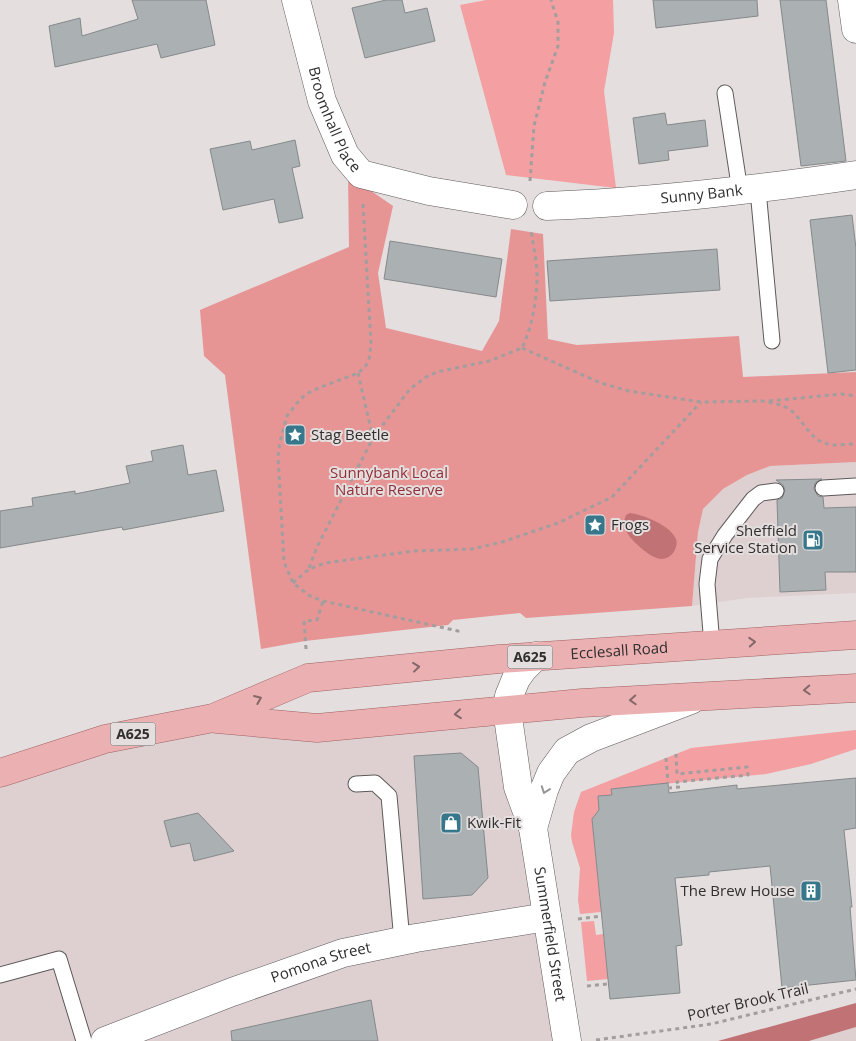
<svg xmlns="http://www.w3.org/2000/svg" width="856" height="1041" font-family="'Open Sans',sans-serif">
	<rect width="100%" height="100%" fill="#e4dede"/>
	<!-- built -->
	<path fill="#ded0d0" d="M856,462V593L747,598L692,606L698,532L703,508L723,489L747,475L770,466Z
		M507,710L567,1041H0V773L105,739Z
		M856,1027V1041H809Z"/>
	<!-- green -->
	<path fill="#f49fa1" d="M486,0H613L614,33L604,91L616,188L506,175L460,5Z
		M856,730V749L811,764L766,774L612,789V795L598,796L599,810L592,819L601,912L580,914L578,900L580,868L572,842L571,835L574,812L581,792L691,748Z
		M594,921L596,935L603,934L608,979L587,981L581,922Z"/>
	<!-- forest -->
	<path fill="#e79495" d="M348,175L393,206L378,273L386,328L482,351L499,321L511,229L543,234L548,339L577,345L739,336L743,377L856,372V462L770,466L747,475L723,489L703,509L698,532L692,606L526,618L520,613L453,620L448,625L305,641L261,649L225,375L204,356L200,310L349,247Z"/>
	<!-- water -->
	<path fill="#c17274" d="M630,513C644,515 670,525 676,539C679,548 671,559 662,559C655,559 647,553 641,548C632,540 627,535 623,524L626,515Z
		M856,1003V1027L809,1041H718Z"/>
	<!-- building -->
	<path fill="#abb0b2" stroke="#84898b" d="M132,0H206L215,45L161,58L157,44L55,67L49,26L80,18L82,36L138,19Z
		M386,0H402L405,13L427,8L435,41L365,58L352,8Z
		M653,0H757L758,16L656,28Z
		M780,0H826L846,161L801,166Z
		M665,113L667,125L705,120L708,146L668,151L669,160L639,164L633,118Z
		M295,140L300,166L292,168L303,218L279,223L274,199L223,210L210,149L250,141L252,150Z
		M852,215L856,248V370L828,373L810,220Z
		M390,241L502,259L496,297L384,279Z
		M717,249L720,290L550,301L547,261Z
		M183,445L188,475L216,470L224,511L123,530L122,527L0,548V511L33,506L32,498L75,491V494L130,483L126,466L153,461L151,451Z
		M822,479L815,483L814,489L818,496L823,497L824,508L856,507V572H825L826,590L780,592L777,500L782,498L785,490L783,485L776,480Z
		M461,753L478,767L488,878L472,895L423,899L414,756Z
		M856,778V828L844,830L852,907H850L856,980L782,988L770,866L709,872V875L675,878L682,945L676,946L680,993L610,999L592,819L599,810L598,796L612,795L611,789L668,783L669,793L737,785V789Z
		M198,813L234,851L194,861L190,843L171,847L164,821Z
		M371,1000L378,1041H232L231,1031Z"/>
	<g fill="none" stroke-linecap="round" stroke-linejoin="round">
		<!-- service casing -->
		<g stroke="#5e5959" stroke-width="17">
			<path id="service" d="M725,93L740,191
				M758,190L772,341
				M823,488L856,486
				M712,645L707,584L710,559L725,535L753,499L761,493L776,491
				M356,784L375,783L389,796L402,941
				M0,975L59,959L84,1041"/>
		</g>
		<!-- minor casing -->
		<g stroke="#5e5959" stroke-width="29">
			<g id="minor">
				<path id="s1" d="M296,0L322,101L345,155L361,174L429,191L513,205"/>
				<path d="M852,0L856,29"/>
				<path id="s2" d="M547,206C651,202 753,190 856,175"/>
				<path id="s3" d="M105,1041L232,992L343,953L416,938L547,917"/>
			</g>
		</g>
		<!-- tertiary casing -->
		<g stroke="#5e5959" stroke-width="29">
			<g id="tertiary">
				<path id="s4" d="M536,656L523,669L516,679L509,696L507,710L518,787L533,828L567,1041"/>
				<path d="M533,828L544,790L551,773L567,751L591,738L691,700"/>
			</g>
		</g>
		<!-- primary casing -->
		<g stroke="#a06163" stroke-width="29">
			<g id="primary">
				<path d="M217,719L317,728L582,703L856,688"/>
				<path id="s5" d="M0,773L105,739L213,718L308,678L499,659L856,635"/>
			</g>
		</g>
		<!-- path -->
		<path stroke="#a29e9e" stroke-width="3" stroke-dasharray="4 4" stroke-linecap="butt" d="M530,181L534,126L545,82L558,46V22L551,0
			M363,204L371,344L369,360L365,367L358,373L321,387L306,394L297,403L287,416L280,442L278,457L284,562L293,583L310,596L323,601L458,631V635
			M522,348L601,383L629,391L701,402L763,401C772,403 781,404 789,409C806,421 808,442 833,445C840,445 849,444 856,444
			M769,401L841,394L856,396
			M373,438L410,389L426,377L437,372L489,361L522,348C532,327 537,300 537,276C537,261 533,245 531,230
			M309,568L317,547L373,438L358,373
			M293,583L309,569L325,563L414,551L472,549L502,542L558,523L612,497L701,402
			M306,649L304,621L317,620L323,601
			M666,758L668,783
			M668,788L680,787L677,782L748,775L747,767L677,774L676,754
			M578,919L602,916
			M587,986L608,984
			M596,1040L711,1024L856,989"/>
		<!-- service -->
		<use href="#service" stroke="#fff" stroke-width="15"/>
		<!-- minor -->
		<use href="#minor" stroke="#fff" stroke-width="28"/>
		<!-- tertiary -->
		<use href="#tertiary" stroke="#fff" stroke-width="28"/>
		<!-- primary -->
		<use href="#primary" stroke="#ebb0b2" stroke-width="28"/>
	</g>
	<!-- one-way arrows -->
	<defs><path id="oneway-chevron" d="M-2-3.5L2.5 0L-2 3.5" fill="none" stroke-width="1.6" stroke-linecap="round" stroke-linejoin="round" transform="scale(1.25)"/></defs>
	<g stroke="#846869">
		<use href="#oneway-chevron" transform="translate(752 642) rotate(-4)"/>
		<use href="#oneway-chevron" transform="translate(416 667) rotate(-6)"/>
		<use href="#oneway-chevron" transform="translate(807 690) rotate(177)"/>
		<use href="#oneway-chevron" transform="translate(258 699) rotate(-23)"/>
		<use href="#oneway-chevron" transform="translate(633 700) rotate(177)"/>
		<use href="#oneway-chevron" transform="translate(458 714) rotate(174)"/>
	</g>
	<use stroke="#989696" href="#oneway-chevron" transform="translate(545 790) rotate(110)"/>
	<!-- icons -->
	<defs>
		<g id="sight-square" transform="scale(1.125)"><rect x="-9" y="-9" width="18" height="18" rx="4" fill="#37778b" stroke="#e4dede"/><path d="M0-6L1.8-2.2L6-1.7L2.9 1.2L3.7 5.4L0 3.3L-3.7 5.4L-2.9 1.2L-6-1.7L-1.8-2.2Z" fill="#fff"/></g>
		<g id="fuel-square" transform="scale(1.125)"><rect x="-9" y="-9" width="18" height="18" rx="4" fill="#37778b" stroke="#e4dede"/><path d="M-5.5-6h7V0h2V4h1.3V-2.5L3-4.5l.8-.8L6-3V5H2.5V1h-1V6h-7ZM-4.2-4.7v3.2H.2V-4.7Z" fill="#fff"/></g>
		<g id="shop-square" transform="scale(1.125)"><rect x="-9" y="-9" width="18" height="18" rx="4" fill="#37778b" stroke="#e4dede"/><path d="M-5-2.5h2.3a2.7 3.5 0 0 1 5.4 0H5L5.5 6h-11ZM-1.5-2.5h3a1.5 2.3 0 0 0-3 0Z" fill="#fff"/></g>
		<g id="building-square" transform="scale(1.125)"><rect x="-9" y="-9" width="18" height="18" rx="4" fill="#37778b" stroke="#e4dede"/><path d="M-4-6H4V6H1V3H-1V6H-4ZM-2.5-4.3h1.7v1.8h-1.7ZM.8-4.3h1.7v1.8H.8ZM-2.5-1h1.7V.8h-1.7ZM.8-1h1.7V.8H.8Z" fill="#fff"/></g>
	</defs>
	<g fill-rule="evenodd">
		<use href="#sight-square" x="295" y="435"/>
		<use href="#sight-square" x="595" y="525"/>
		<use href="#fuel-square" x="813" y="540"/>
		<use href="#shop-square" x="451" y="823"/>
		<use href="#building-square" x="811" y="891"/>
	</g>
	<g text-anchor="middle" stroke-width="4" stroke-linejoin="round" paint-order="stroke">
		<!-- shield labels -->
		<g fill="#e4dede" stroke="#666363" stroke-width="1">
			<rect x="507.5" y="645.5" width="45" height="23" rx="4"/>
			<rect x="110.5" y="722.5" width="45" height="23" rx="4"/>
		</g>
		<g font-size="14" font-weight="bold" fill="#302e2e">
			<text x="530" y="662">A625</text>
			<text x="133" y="739">A625</text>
		</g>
		<!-- street labels -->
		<g font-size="15" fill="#302e2e" stroke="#e4dede">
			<text dy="5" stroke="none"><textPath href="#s1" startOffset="126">Broomhall Place</textPath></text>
			<text dy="5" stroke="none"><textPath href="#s2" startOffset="155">Sunny Bank</textPath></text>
			<text dy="5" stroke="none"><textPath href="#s5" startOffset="636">Ecclesall Road</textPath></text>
			<text dy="5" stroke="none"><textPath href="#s4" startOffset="292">Summerfield Street</textPath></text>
			<text dy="5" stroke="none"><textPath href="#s3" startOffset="230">Pomona Street</textPath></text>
			<text transform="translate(748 1002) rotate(-13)" y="5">Porter Brook Trail</text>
		</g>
		<!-- poi labels -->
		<g font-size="15" fill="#302e2e" stroke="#e4dede" text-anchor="start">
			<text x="311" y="440">Stag Beetle</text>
			<text x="611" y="530">Frogs</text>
			<text x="797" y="536" text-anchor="end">Sheffield<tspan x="797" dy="17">Service Station</tspan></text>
			<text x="467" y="828">Kwik-Fit</text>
			<text x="795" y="896" text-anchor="end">The Brew House</text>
		</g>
		<!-- park labels -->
		<g font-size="15" fill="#902f38" stroke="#e4dede">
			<text x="389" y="478">Sunnybank Local<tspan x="389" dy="17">Nature Reserve</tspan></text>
		</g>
	</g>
</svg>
